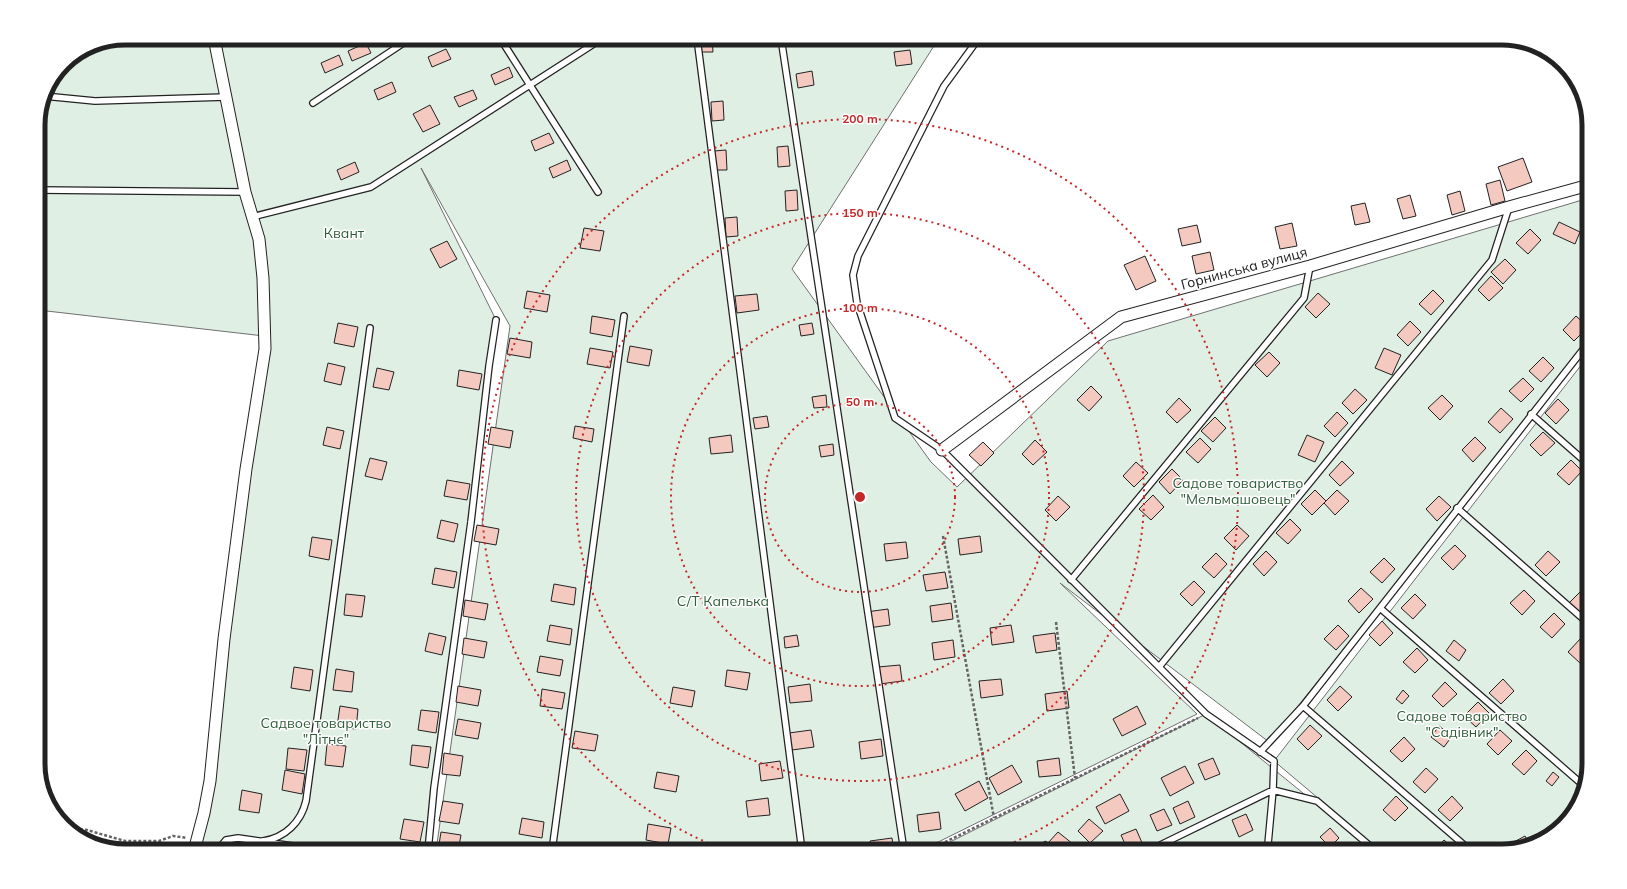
<svg xmlns="http://www.w3.org/2000/svg" width="1627" height="889" font-family="Mulish,sans-serif">
	<rect width="100%" height="100%" fill="#fff"/>
	<!-- green -->
	<path fill="#e0efe3" stroke="#6f6f6f" d="M125,38H939L792,269L931,462L957,487L1108,341L1589,198V344L1269,742L1060,583L1197,714L920,851H436L510,326L421,168L496,320L426,851H332L196,843L264,336L38,310V119L45,91L64,63L92,45Z
		M1589,355V764L1580,803L1546,839L1502,851H1381L1274,761Z
		M1206,714L1374,851H932Z"/>
	<!-- building -->
	<path fill="#f3c9c0" stroke="#222" d="M700,38H712L713,52H701Z
		M366,43L371,53L352,61L348,51Z
		M446,49L451,59L432,67L428,57Z
		M910,50L912,64L896,66L894,52Z
		M339,55L343,65L325,73L321,63Z
		M509,67L513,77L495,85L491,75Z
		M812,71L814,85L798,88L796,74Z
		M392,82L396,92L378,100L374,90Z
		M473,90L477,99L459,107L454,97Z
		M723,101L724,120L712,121L711,102Z
		M430,105L440,124L423,132L413,114Z
		M549,133L554,143L535,151L531,141Z
		M788,146L790,166L778,167L777,147Z
		M726,150L727,170H715L714,151Z
		M1523,158L1532,182L1507,191L1498,167Z
		M567,160L571,170L553,178L549,168Z
		M355,162L359,172L341,180L337,170Z
		M1500,180L1505,201L1491,205L1486,184Z
		M797,190L798,210L786,211L785,191Z
		M1460,191L1465,211L1452,215L1447,195Z
		M1410,195L1416,216L1403,219L1397,199Z
		M1365,203L1370,222L1355,225L1351,206Z
		M737,217L738,236L726,237L725,218Z
		M1559,222L1580,232L1575,244L1553,234Z
		M1292,223L1297,246L1280,249L1275,227Z
		M1197,225L1201,242L1182,246L1178,229Z
		M584,228L604,231L600,251L580,248Z
		M1530,229L1541,240L1528,254L1516,243Z
		M447,241L457,259L440,268L430,249Z
		M1210,252L1214,270L1196,274L1192,256Z
		M1145,256L1156,281L1136,290L1124,265Z
		M1505,259L1516,270L1503,284L1491,272Z
		M1491,276L1503,288L1489,301L1478,290Z
		M1433,290L1444,301L1431,315L1419,304Z
		M527,291L550,295L547,312L524,308Z
		M1318,293L1330,304L1316,318L1305,307Z
		M757,294L759,310L737,313L735,296Z
		M592,316L615,320L612,337L590,333Z
		M1576,316L1588,327L1574,341L1563,330Z
		M1410,321L1421,332L1408,346L1397,335Z
		M338,323L358,327L354,347L334,343Z
		M812,323L814,334L801,336L799,325Z
		M510,338L532,342L530,358L507,354Z
		M630,346L652,350L649,366L627,362Z
		M590,348L613,352L610,368L587,364Z
		M1384,348L1401,355L1392,375L1375,368Z
		M1269,352L1280,363L1267,377L1255,365Z
		M1543,357L1554,368L1541,382L1529,371Z
		M328,363L345,367L341,385L324,381Z
		M377,368L394,372L389,390L373,387Z
		M459,370L482,374L479,390L457,386Z
		M1523,378L1534,389L1521,402L1509,391Z
		M1091,386L1102,397L1089,411L1077,400Z
		M1355,389L1367,400L1353,414L1342,403Z
		M826,395L827,407L814,408L812,397Z
		M1442,395L1453,406L1440,420L1428,408Z
		M1179,398L1191,410L1177,423L1166,412Z
		M1558,399L1569,410L1556,424L1545,413Z
		M1501,408L1513,419L1500,433L1488,422Z
		M1337,412L1348,423L1335,437L1324,426Z
		M767,416L769,427L755,429L753,418Z
		M1215,417L1226,428L1213,442L1201,431Z
		M575,426L594,429L592,442L573,438Z
		M327,427L344,431L340,449L323,445Z
		M491,427L513,431L510,448L488,444Z
		M1543,432L1555,443L1541,456L1530,445Z
		M731,435L733,452L711,454L709,438Z
		M1307,435L1324,442L1315,462L1298,455Z
		M1475,437L1486,448L1473,462L1462,450Z
		M1200,438L1211,449L1198,463L1186,452Z
		M1589,438V454L1581,446Z
		M1035,440L1047,452L1033,465L1022,454Z
		M983,442L994,453L981,466L969,455Z
		M833,444L834,455L821,457L819,446Z
		M370,458L387,462L382,480L365,476Z
		M1571,460L1582,471L1569,485L1557,474Z
		M1342,461L1354,473L1340,486L1329,475Z
		M1136,462L1148,473L1134,487L1123,476Z
		M1172,469L1183,480L1170,494L1159,482Z
		M447,480L470,484L467,500L444,496Z
		M1315,490L1326,501L1312,515L1301,504Z
		M1337,490L1349,501L1335,515L1324,503Z
		M1153,495L1164,507L1151,520L1139,509Z
		M1058,496L1070,507L1056,521L1045,510Z
		M1439,496L1451,507L1437,521L1426,509Z
		M1290,519L1301,530L1288,544L1276,533Z
		M441,520L458,524L454,542L437,538Z
		M477,525L499,529L496,545L474,541Z
		M1237,525L1249,536L1236,550L1224,538Z
		M980,536L982,552L960,555L958,539Z
		M312,537L332,540L329,560L309,556Z
		M906,542L908,558L886,561L884,544Z
		M1455,545L1466,556L1453,570L1441,558Z
		M1266,551L1277,562L1264,576L1253,564Z
		M1548,551L1560,562L1546,576L1535,565Z
		M1216,553L1227,564L1214,578L1202,567Z
		M1384,558L1395,569L1382,583L1370,572Z
		M435,568L457,572L454,588L432,584Z
		M945,572L948,588L926,591L923,575Z
		M1194,581L1205,592L1192,606L1180,594Z
		M554,584L576,588L574,605L551,601Z
		M1361,588L1373,599L1359,613L1348,601Z
		M1524,590L1535,601L1522,615L1510,603Z
		M1582,590L1589,596V606L1580,615L1569,603Z
		M346,594L365,596L362,617L344,615Z
		M1415,594L1426,605L1413,619L1401,608Z
		M465,600L488,604L485,620L463,616Z
		M951,603L953,619L932,622L930,606Z
		M888,609L890,625L868,628L866,612Z
		M1554,613L1565,624L1552,638L1540,627Z
		M1382,621L1393,633L1380,646L1369,635Z
		M550,625L572,629L570,645L547,641Z
		M1011,625L1014,642L992,645L990,628Z
		M1338,625L1349,636L1336,650L1324,639Z
		M429,633L446,637L442,655L425,651Z
		M1055,633L1057,650L1036,653L1033,636Z
		M797,635L799,646L785,648L784,637Z
		M464,638L487,642L484,658L462,654Z
		M1581,638L1589,646V653L1580,663L1568,652Z
		M953,640L955,657L934,660L932,643Z
		M1454,640L1466,650L1459,661L1446,651Z
		M1417,648L1428,660L1415,673L1403,662Z
		M540,656L563,660L560,676L537,672Z
		M900,665L902,681L880,684L878,667Z
		M294,667L313,670L310,691L291,688Z
		M336,669L354,672L352,692L333,690Z
		M727,670L750,673L747,690L725,686Z
		M1001,679L1003,695L981,698L979,681Z
		M1503,679L1514,691L1501,704L1489,693Z
		M1445,682L1457,694L1443,707L1432,696Z
		M810,684L812,701L790,703L788,687Z
		M458,686L481,690L478,706L456,702Z
		M1340,686L1352,697L1338,711L1327,700Z
		M673,687L695,691L692,707L670,703Z
		M542,689L565,693L562,709L540,706Z
		M1403,690L1409,696L1402,704L1396,699Z
		M1067,691L1069,708L1047,711L1045,694Z
		M1478,702L1489,713L1476,727L1464,716Z
		M340,706L358,709L356,729L337,727Z
		M1137,706L1146,724L1122,736L1113,719Z
		M421,710L439,712L436,733L418,730Z
		M458,719L481,723L478,739L455,735Z
		M1310,725L1322,736L1308,750L1297,739Z
		M1439,726L1452,736L1444,747L1431,737Z
		M811,730L814,747L792,750L789,733Z
		M1500,730L1512,741L1498,755L1487,744Z
		M575,731L598,735L595,751L572,748Z
		M1404,737L1415,749L1402,762L1390,751Z
		M881,739L883,756L861,759L859,742Z
		M327,744L346,746L343,767L325,765Z
		M412,745L431,747L428,768L410,765Z
		M288,748L307,750L304,771L286,769Z
		M1526,750L1537,761L1524,775L1512,764Z
		M444,753L463,756L460,776L442,774Z
		M1059,758L1061,775L1039,777L1037,761Z
		M1213,758L1220,774L1205,780L1198,764Z
		M780,761L783,778L761,781L759,764Z
		M1012,765L1022,782L998,795L989,778Z
		M1185,766L1194,783L1170,796L1161,778Z
		M1426,768L1438,779L1425,793L1413,782Z
		M285,770L305,774L302,794L282,790Z
		M657,772L679,776L676,792L654,788Z
		M1553,772L1559,777L1552,786L1546,781Z
		M979,781L988,798L965,811L955,794Z
		M242,790L262,794L259,813L239,810Z
		M1120,794L1129,811L1105,824L1096,807Z
		M1396,796L1408,808L1395,821L1383,810Z
		M1452,796L1463,808L1450,821L1438,810Z
		M768,798L770,815L748,817L746,801Z
		M443,801L463,804L459,824L439,821Z
		M1188,801L1195,817L1180,824L1173,808Z
		M1164,809L1172,825L1157,831L1150,815Z
		M939,812L941,829L919,832L917,815Z
		M1246,814L1253,830L1239,837L1232,820Z
		M522,818L544,822L542,838L519,834Z
		M404,819L424,822L420,842L400,839Z
		M1089,819L1103,831L1090,843L1078,831Z
		M648,824L671,828L668,844L646,840Z
		M1330,828L1339,838L1330,847L1320,837Z
		M1136,829L1143,845L1128,851L1121,835Z
		M441,832L461,835L458,851H438Z
		M1058,832L1073,844L1066,851H1055L1048,843Z
		M1525,836L1529,844L1502,851L1501,849Z
		M892,838L894,851H872L870,841Z
		M1444,840L1450,845L1445,851H1440L1437,848Z
		M1046,841L1051,851H1033L1032,847Z"/>
	<g fill="none" stroke-linecap="round" stroke-linejoin="round">
		<!-- lane casing -->
		<g stroke="#222" stroke-width="8">
			<path id="lane" d="M500,38L598,192
				M697,38L802,851
				M781,38L904,851
				M979,38L944,86L858,256L853,275L857,303L895,418L942,450L1206,714L1274,761L1273,790L1268,844L1266,851
				M44,96L95,101L226,97
				M313,103L411,38
				M38,190L245,192
				M252,217L371,187L603,38
				M1531,414L1589,465
				M1457,508L1589,624
				M1071,580L1304,298L1310,266
				M1380,608L1584,786
				M1159,667L1492,260L1509,207
				M1303,706L1471,851
				M1260,752L1303,706L1589,342
				M263,841C285,838 301,822 306,801L370,328
				M217,851L226,840L238,838L327,851
				M428,851L434,788L471,522L489,366L496,320
				M552,851L624,316
				M1148,851L1273,790L1317,801L1376,851"/>
		</g>
		<!-- street casing -->
		<g stroke="#222" stroke-width="13">
			<path id="street" d="M942,450L1121,317L1310,266L1509,207L1589,185
				M194,851L204,813L210,781L224,639L246,469L265,349L263,278L259,239L245,192L214,38"/>
		</g>
		<!-- path -->
		<path stroke="#646464" stroke-width="2.5" stroke-dasharray="3 2" stroke-linecap="butt" d="M943,536L994,818
			M1056,622L1075,778
			M70,828L87,830L125,841H159L173,836L187,838
			M927,851L1198,718"/>
		<!-- lane -->
		<use href="#lane" stroke="#fff" stroke-width="5.5"/>
		<!-- street -->
		<use href="#street" stroke="#fff" stroke-width="11"/>
	</g>
	<!-- distance rings -->
	<g fill="none" stroke="#c62828" stroke-width="2" stroke-dasharray="2 4">
		<circle cx="860" cy="497" r="95"/>
		<circle cx="860" cy="497" r="189"/>
		<circle cx="860" cy="497" r="284"/>
		<path d="M725 850A378 378 0 1 1 995 850"/>
	</g>
	<g text-anchor="middle" stroke-width="3" stroke-linejoin="round" paint-order="stroke">
		<!-- park labels -->
		<g font-size="14" fill="#2f5e38" stroke="#fff">
			<text x="344" y="238">Квант</text>
			<text x="1238" y="488">Садове товариство<tspan x="1238" dy="16">"Мельмашовець"</tspan></text>
			<text x="723" y="606">С/Т Капелька</text>
			<text x="1462" y="721">Садове товариство<tspan x="1462" dy="16">"Садівник"</tspan></text>
			<text x="326" y="728">Садвое товариство<tspan x="326" dy="16">"Літнє"</tspan></text>
		</g>
		<!-- street labels -->
		<g font-size="14" fill="#222" stroke="#fff">
			<text transform="translate(1244 268) rotate(-15)" y="5">Горнинська вулиця</text>
		</g>
	</g>
	<!-- crop -->
	<path d="M0 0H1627V889H0ZM125 45H1502A80 80 0 0 1 1582 125V764A80 80 0 0 1 1502 844H125A80 80 0 0 1 45 764V125A80 80 0 0 1 125 45Z" fill="#fff" fill-rule="evenodd"/>
	<path fill="none" stroke="#222" stroke-width="5" d="M125 45H1502A80 80 0 0 1 1582 125V764A80 80 0 0 1 1502 844H125A80 80 0 0 1 45 764V125A80 80 0 0 1 125 45Z"/>
	<circle cx="860" cy="497" r="6" fill="#c62828" stroke="#fff" stroke-width="2"/>
	<g font-size="12" text-anchor="middle" font-weight="bold" fill="#c62828" stroke="#fff" stroke-width="3" stroke-linejoin="round" paint-order="stroke">
		<text x="860" y="123">200 m</text>
		<text x="860" y="217">150 m</text>
		<text x="860" y="312">100 m</text>
		<text x="860" y="406">50 m</text>
	</g>
</svg>
